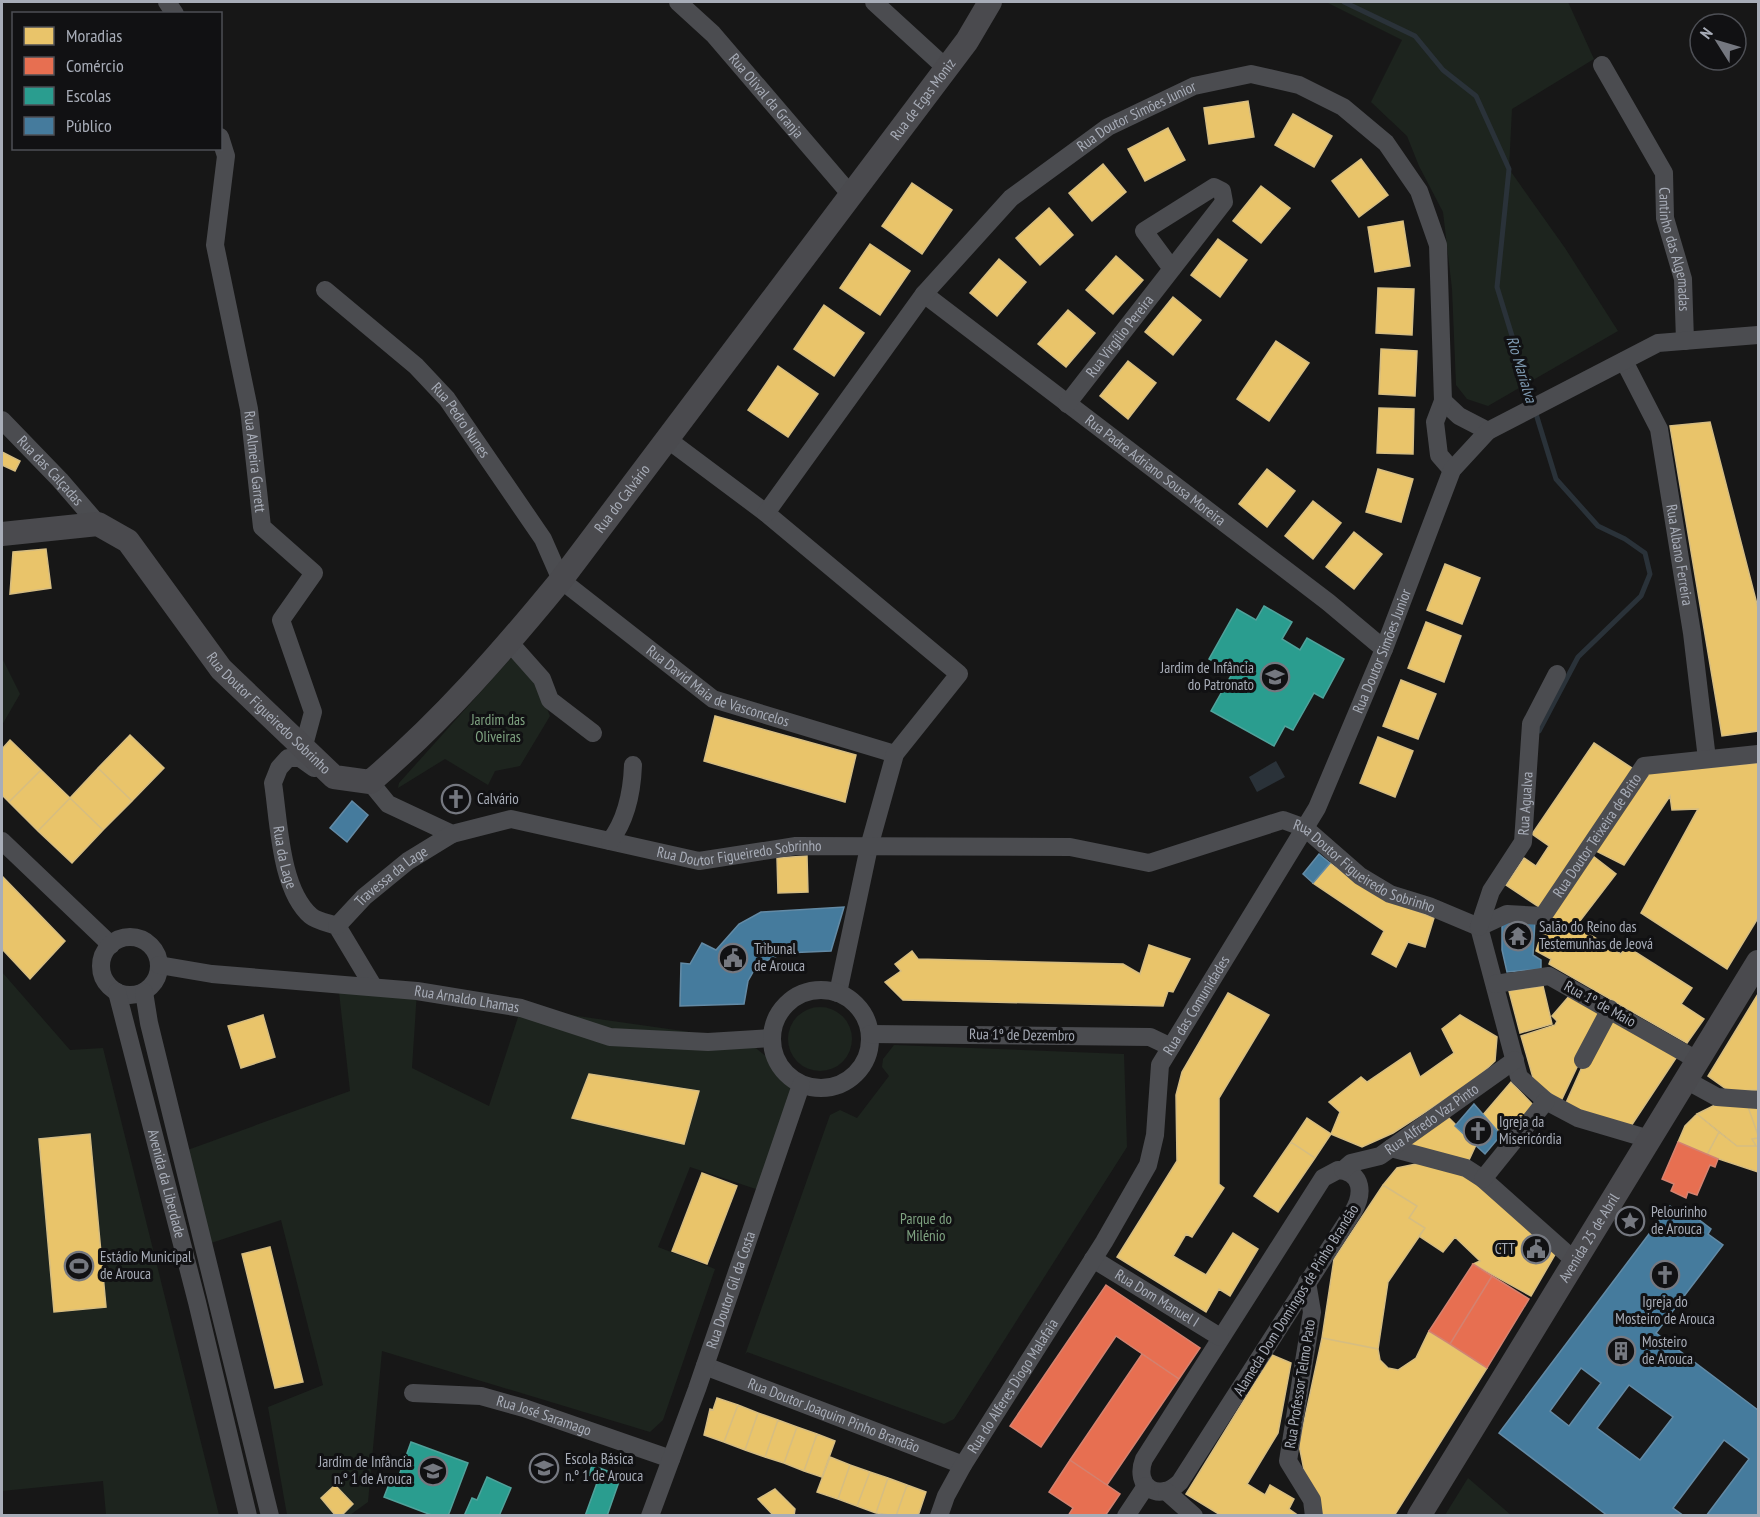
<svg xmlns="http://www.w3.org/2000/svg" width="1760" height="1517" font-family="'PT Sans Narrow',sans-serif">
	<rect width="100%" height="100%" fill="#171717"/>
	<!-- green -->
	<path fill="#1d241e" d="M1326,2H1568L1594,59L1512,109L1509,169L1565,248L1618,331L1488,406L1467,399L1456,385L1452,289L1443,212L1419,166L1407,136L1371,102L1402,40Z
		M513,656L539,688L550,716L520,766L495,771L488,785L445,759L398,788L399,783Z
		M2,658L20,694L2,725Z
		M2,972L70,1050L103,1048L219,1515H106L103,1481L2,1491Z
		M338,983L417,991L412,1068L489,1106L521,1008L746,1040L801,1085L765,1192L690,1167L658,1247L715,1269L663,1420L650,1432L382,1351L368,1502L350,1515H287L268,1407L323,1385L281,1220L205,1245L182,1152L350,1091Z
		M788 1039a32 32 0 1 1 64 0a32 32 0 1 1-64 0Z
		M894,1045L1124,1054L1127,1147L954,1419L944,1424L747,1352L745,1355L830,1115L840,1110L857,1118L889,1076L882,1067L883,1059Z
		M1468,1478L1511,1515H1445Z"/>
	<!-- water -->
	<path fill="#2a3239" d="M1276,761L1285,777L1257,792L1249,777Z"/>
	<!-- homes -->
	<path fill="#e9c46a" stroke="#d6bd81" stroke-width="1.5" d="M1248,101L1254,137L1209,144L1204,108Z
		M1293,114L1332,136L1314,167L1275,145Z
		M1168,128L1185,160L1145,181L1128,149Z
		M1361,159L1388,195L1359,217L1332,181Z
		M1103,164L1126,192L1092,221L1069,193Z
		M912,183L952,210L922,254L882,226Z
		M1261,186L1290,208L1261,243L1233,221Z
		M1049,208L1073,235L1040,265L1016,238Z
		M1403,221L1410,266L1375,272L1368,227Z
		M1218,239L1247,260L1220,297L1191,275Z
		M870,244L910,271L880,315L840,288Z
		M1116,256L1143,280L1113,314L1086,290Z
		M999,259L1026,282L997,316L970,293Z
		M1378,288L1414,289L1412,335L1376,333Z
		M1173,297L1201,320L1173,355L1145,332Z
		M824,305L864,333L834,376L794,349Z
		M1068,310L1095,333L1066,367L1038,344Z
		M1276,341L1309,363L1269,421L1237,399Z
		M1381,349L1417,351L1415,396L1379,394Z
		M1128,361L1156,383L1128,419L1100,396Z
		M778,366L818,394L788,437L748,410Z
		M1379,408L1414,409L1413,454L1377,453Z
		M1710,422L1758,608V731L1722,736L1670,426Z
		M2,452L20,461L15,471L2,465Z
		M1267,469L1295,491L1267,527L1239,504Z
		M1378,469L1413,479L1401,522L1366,512Z
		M1313,501L1341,523L1313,559L1285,536Z
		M1354,532L1382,554L1354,589L1326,567Z
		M46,549L51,588L10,594L13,552Z
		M1445,564L1480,578L1462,624L1427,610Z
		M1426,622L1461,636L1444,682L1408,668Z
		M1401,680L1436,694L1418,739L1383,726Z
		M715,716L856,755L845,802L704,761Z
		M130,735L164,768L132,801L98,768Z
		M1378,737L1413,751L1395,797L1360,783Z
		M10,740L41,770L9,802L2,795V749Z
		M1594,743L1635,770L1542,909L1506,885L1524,858L1536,866L1549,846L1532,834Z
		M1758,763V918L1727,969L1641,913L1698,809L1672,810L1670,796L1624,865L1596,851L1642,774Z
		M98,768L132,801L103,830L70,798Z
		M41,770L70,798L38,831L9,802Z
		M70,798L103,830L72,863L38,831Z
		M807,856L808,892L778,893L777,858Z
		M1593,856L1616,874L1576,926L1621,954L1626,946L1692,988L1681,1004L1704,1019L1687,1043L1549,964L1551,959L1536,951L1548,915Z
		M1330,863L1370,892L1434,918L1425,947L1408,942L1396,967L1372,954L1384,931L1313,883Z
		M2,876L65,941L30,979L2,949Z
		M1149,945L1190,959L1173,992L1168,991L1163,1006L903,1000L885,982L901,971L895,964L912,951L918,959L1123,964L1140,974Z
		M1543,986L1552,1024L1520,1033L1509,991Z
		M1228,993L1269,1015L1219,1098V1184L1224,1188L1192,1237L1186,1234L1173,1256L1206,1275L1233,1233L1258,1249L1230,1296L1219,1289L1206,1312L1117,1257L1177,1161L1176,1095L1182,1072Z
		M1571,994L1603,1012L1561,1101L1534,1081L1521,1036L1555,1025L1557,1021L1552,1016Z
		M1758,994V1090L1729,1091L1708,1076Z
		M263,1015L275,1057L241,1068L228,1026Z
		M1460,1015L1497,1037L1495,1061L1475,1080L1393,1133L1362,1147L1331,1134L1340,1112L1329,1102L1361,1077L1367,1082L1410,1053L1420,1077L1454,1053L1442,1029Z
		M1612,1017L1678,1055L1631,1126L1565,1105L1582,1067Z
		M589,1074L699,1091L684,1144L572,1118Z
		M1511,1082L1535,1107L1506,1140L1482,1116Z
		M1715,1105L1748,1107L1758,1135V1138L1752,1139L1756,1146H1737L1697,1114Z
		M1758,1106V1135L1748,1107Z
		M1697,1114L1719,1132L1707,1155L1678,1142L1685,1126Z
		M1307,1118L1331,1134L1315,1158L1291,1142Z
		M1449,1118L1476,1145L1468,1162L1409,1146L1420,1129Z
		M1719,1132L1737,1146H1756L1752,1139L1758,1138V1172L1707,1155Z
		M90,1134L106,1307L54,1312L39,1139Z
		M1291,1142L1315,1158L1278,1212L1254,1196Z
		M1430,1161L1479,1183L1556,1253L1531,1296L1473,1264L1480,1261L1455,1237L1443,1252L1419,1236L1425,1228L1409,1218L1417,1206L1383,1185L1397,1168Z
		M702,1173L737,1186L707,1264L672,1251Z
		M1383,1185L1417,1206L1409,1218L1425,1228L1388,1282L1378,1349L1322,1338L1334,1259Z
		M270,1247L303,1382L275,1388L242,1254Z
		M1429,1331L1487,1368L1394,1516H1323L1304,1470L1299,1445L1322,1338L1378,1349L1380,1360L1388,1368L1398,1370L1416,1358Z
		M1272,1355L1291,1363L1278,1433L1247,1484L1265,1495L1270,1485L1294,1499L1289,1509L1299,1516H1222L1186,1494Z
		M717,1398L738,1405L724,1442L704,1435L710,1409L713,1410Z
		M738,1405L758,1413L745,1450L724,1442Z
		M758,1413L778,1420L765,1457L745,1450Z
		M778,1420L797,1427L784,1463L765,1457Z
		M797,1427L817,1434L804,1471L784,1463Z
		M817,1434L835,1441L822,1477L804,1471Z
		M830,1457L850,1465L838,1499L817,1492Z
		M850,1465L870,1472L857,1506L838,1499Z
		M870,1472L888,1478L876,1513L857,1506Z
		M888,1478L907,1485L896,1516L876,1513Z
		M335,1485L353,1504L341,1516H336L321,1498Z
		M907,1485L926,1492L918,1516H896Z
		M775,1489L795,1509L794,1516H774L758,1499Z"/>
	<!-- shops -->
	<path fill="#e76f51" stroke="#d48270" stroke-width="1.5" d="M1678,1142L1718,1159L1715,1167L1710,1165L1697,1195L1688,1192L1686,1198L1671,1191L1674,1184L1662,1179Z
		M1473,1264L1492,1276L1450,1344L1429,1331Z
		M1492,1276L1529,1299L1487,1368L1450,1344Z
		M1106,1285L1200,1348L1179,1379L1116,1336L1041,1447L1010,1426Z
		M1142,1354L1179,1379L1107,1485L1070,1460Z
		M1070,1460L1120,1494L1105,1516H1068L1073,1508L1049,1492Z"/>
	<!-- schools -->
	<path fill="#2a9d8f" stroke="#50a29b" stroke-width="1.5" d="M1264,606L1292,622L1282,639L1300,650L1307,638L1344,659L1323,698L1314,693L1293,730L1285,726L1274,746L1211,711L1233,672L1209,659L1237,609L1256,620Z
		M411,1442L468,1463L448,1516H434L384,1497L391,1479L397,1481Z
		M592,1465L602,1469L599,1479L589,1475Z
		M602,1469L621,1476L607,1516H585Z
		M487,1477L511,1488L499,1516H464L472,1498L477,1500Z"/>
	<!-- public -->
	<path fill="#457b9d" stroke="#638aa5" stroke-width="1.5" fill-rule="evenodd" d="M352,801L368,815L347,842L330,828Z
		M1319,854L1330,863L1313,883L1303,874Z
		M844,907L831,951L784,953L757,965L748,981L744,1004L680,1006L681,963L690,964L702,943L716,950L739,924L761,912Z
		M1535,921L1533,955L1541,960V969L1507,972L1502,950V922Z
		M1474,1104L1501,1135L1485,1154L1455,1126Z
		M1670,1206L1681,1214L1685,1209L1711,1229L1708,1234L1723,1245L1656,1333L1758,1410V1516H1706L1749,1459L1724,1440L1673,1508L1684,1516H1608L1499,1433ZM1581,1368L1601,1383L1569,1426L1550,1411ZM1629,1385L1673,1417L1640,1460L1597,1428Z"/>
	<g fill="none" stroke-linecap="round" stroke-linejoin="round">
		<!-- stream -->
		<path stroke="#2a3239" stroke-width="5" d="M1344,2L1415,36L1443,70L1476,96L1509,169L1497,287L1556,479L1598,526L1625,539L1645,553L1650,574L1641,596L1578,657L1539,731"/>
		<!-- street -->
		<g stroke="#4b4c50" stroke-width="18">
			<path d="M167,2L175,14"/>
			<path id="s1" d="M678,2L713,34L851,195"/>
			<path d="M874,2L946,68"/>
			<path id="s2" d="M1602,65L1664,173L1665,218L1683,279L1685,341"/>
			<path id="s3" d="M220,137L226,156L215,245L249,409L262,527L314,573L281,620L313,712L303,749"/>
			<path id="s4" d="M325,290L416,366L447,399L543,539L561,580L713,699L895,754"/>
			<path id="s5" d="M924,294L1328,602L1384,649"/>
			<path id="s6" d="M1624,361L1659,429L1692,633L1707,759"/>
			<path d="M1443,401L1459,416L1488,431"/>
			<path id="s7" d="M1067,404L1224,202L1222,191L1214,187L1144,231L1172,269"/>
			<path id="s8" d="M2,420L60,480L98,524"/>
			<path d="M667,439L766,513L959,674L895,754L869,847L838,993"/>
			<path id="s9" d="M766,513L924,294L1011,198L1108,127L1194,86L1251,74L1299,85L1343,107L1386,143L1419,191L1438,245L1443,401L1435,422L1439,455L1452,470"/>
			<path d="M510,643L542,679L550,700L593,733"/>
			<path id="s10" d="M314,768L300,758H288L279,768L273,783C279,822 280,889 311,916C317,921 329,923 337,926L373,986"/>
			<path id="s11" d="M370,782L388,804L452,834L511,819L699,861L796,846L1070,847L1149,863L1283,820L1305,828L1360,876L1390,894L1429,906L1479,927"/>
			<path d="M2,841L111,945"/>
			<path d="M610,841C627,819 632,792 633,765"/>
			<path id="s12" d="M337,926L364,897L408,861L452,834"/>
			<path id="s13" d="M1479,927L1507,914L1543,916L1644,766L1758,754"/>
			<path d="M1479,927L1519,1077L1546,1101L1578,1118L1649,1139"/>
			<path id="s14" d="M1479,927L1491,891L1523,842L1531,724L1557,674"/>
			<circle cx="130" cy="966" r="29"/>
			<path id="s15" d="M159,965L212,974L417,991L521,1008L610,1037L708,1042L771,1038"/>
			<path d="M1495,984L1549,976L1697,1060"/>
			<circle cx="821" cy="1039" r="49"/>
			<path id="s16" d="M117,992L197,1302L248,1516"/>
			<path d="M144,992L149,1023L270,1516"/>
			<path d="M870,1034L1150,1037L1171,1047"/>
			<path d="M1583,1060L1610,1009"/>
			<path d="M1686,1080L1717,1097L1758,1100"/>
			<path d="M1391,1148L1466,1168L1483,1179L1574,1260"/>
			<path d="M1338,1170C1364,1172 1363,1195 1353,1212L1180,1482C1159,1503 1133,1487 1144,1459L1323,1178Z"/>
			<path id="s17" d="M1343,1170L1351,1163L1380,1156L1515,1060"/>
			<path d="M1483,1179L1546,1101"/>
			<path id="s18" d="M1093,1259L1220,1337"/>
			<path d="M1307,1282L1312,1312L1288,1461L1312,1500L1314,1516"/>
			<path id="s19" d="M705,1366L963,1465"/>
			<path id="s20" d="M413,1393L481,1396L524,1408L671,1459"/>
			<path d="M1167,1492L1194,1516"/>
			<path id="s21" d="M650,1516L697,1389L801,1085"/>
			<path id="s22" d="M939,1516L946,1496L963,1465L1104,1242L1148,1165L1155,1135L1160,1065L1317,808L1384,649L1452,470L1488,431L1658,343L1758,335"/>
			<path d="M1126,1516L1146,1486"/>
		</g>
		<!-- secondary -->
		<g stroke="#4a4a4e" stroke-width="24">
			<path id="s23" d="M2,534L98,524L128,541L221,669L334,777L370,782C441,722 502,652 561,580L967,41L990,2"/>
			<path id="s24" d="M1419,1516L1758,962"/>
		</g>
	</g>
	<!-- icons -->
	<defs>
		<g id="school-ring" transform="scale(1.5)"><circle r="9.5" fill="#111113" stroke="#757880" stroke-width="1.5"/><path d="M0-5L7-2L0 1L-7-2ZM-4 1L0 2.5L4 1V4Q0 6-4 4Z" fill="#757880"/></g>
		<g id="church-ring" transform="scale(1.5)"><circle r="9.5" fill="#111113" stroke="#757880" stroke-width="1.5"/><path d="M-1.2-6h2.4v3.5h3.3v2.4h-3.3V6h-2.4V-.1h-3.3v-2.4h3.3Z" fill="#757880"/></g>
		<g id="temple-ring" transform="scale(1.5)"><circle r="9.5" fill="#111113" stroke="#757880" stroke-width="1.5"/><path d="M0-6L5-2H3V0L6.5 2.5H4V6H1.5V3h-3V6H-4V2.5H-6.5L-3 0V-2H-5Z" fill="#757880"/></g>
		<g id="civic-ring" transform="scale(1.5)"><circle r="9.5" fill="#111113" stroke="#757880" stroke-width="1.5"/><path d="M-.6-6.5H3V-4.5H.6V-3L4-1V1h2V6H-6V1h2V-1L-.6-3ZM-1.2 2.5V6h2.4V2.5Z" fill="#757880"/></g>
		<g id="sight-ring" transform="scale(1.5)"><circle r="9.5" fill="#111113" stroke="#757880" stroke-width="1.5"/><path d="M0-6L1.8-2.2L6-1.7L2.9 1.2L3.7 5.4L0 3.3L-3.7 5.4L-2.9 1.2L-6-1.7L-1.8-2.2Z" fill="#757880"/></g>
		<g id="stadium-ring" transform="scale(1.5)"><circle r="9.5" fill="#111113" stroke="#757880" stroke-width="1.5"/><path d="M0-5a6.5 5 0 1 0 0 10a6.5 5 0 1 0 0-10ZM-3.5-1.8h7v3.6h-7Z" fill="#757880"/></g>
		<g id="building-ring" transform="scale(1.5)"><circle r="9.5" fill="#111113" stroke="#757880" stroke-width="1.5"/><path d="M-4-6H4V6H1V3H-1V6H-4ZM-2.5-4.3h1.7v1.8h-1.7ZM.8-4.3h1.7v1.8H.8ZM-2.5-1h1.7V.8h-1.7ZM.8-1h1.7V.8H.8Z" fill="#757880"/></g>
	</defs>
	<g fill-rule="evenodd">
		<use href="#school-ring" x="1275" y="677"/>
		<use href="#church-ring" x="456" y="799"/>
		<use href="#temple-ring" x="1518" y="936"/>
		<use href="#civic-ring" x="733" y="958"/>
		<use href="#church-ring" x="1478" y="1131"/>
		<use href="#sight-ring" x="1630" y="1221"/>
		<use href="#civic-ring" x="1536" y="1249"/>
		<use href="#stadium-ring" x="79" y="1266"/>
		<use href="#church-ring" x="1665" y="1275"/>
		<use href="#building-ring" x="1621" y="1351"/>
		<use href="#school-ring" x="544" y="1468"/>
		<use href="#school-ring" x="433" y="1471"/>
	</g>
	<g text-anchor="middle" stroke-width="6" stroke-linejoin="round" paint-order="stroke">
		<!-- street labels -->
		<g font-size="15" fill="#a8adb8" stroke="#111113">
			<text dy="5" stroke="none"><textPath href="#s1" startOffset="129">Rua Olival da Granja</textPath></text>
			<text dy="5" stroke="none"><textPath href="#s23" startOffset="1362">Rua de Egas Moniz</textPath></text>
			<text dy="5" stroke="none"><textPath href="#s9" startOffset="550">Rua Doutor Simões Junior</textPath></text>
			<text dy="5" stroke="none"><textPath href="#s2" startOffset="202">Cantinho das Algemadas</textPath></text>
			<text dy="5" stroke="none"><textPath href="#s7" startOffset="86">Rua Virgílio Pereira</textPath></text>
			<text dy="5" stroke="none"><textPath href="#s4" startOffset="189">Rua Pedro Nunes</textPath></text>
			<text dy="5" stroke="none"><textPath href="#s3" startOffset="330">Rua Almeira Garrett</textPath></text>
			<text dy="5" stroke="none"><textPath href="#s5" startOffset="291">Rua Padre Adriano Sousa Moreira</textPath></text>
			<text dy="5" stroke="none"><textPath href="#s8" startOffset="70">Rua das Calçadas</textPath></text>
			<text dy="5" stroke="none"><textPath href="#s23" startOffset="862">Rua do Calvário</textPath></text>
			<text dy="5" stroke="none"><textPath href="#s6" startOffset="204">Rua Albano Ferreira</textPath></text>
			<text dy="5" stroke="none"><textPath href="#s22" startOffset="981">Rua Doutor Simões Junior</textPath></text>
			<text dy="5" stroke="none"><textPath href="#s4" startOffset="570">Rua David Maia de Vasconcelos</textPath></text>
			<text dy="5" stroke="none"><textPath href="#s23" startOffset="354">Rua Doutor Figueiredo Sobrinho</textPath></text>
			<text dy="5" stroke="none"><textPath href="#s14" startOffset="135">Rua Agualva</textPath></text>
			<text dy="5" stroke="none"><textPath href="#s13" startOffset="164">Rua Doutor Teixeira de Brito</textPath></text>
			<text dy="5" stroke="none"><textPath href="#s11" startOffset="393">Rua Doutor Figueiredo Sobrinho</textPath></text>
			<text dy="5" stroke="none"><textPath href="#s10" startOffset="134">Rua da Lage</textPath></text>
			<text dy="5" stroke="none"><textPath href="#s11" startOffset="1041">Rua Doutor Figueiredo Sobrinho</textPath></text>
			<text dy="5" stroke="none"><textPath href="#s12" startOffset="74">Travessa da Lage</textPath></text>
			<text dy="5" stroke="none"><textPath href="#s15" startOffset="310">Rua Arnaldo Lhamas</textPath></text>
			<text transform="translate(1600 1004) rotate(29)" y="5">Rua 1º de Maio</text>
			<text dy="5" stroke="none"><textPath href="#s22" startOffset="580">Rua das Comunidades</textPath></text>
			<text transform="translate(1022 1035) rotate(1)" y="5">Rua 1º de Dezembro</text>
			<text dy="5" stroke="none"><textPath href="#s17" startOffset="104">Rua Alfredo Vaz Pinto</textPath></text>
			<text dy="5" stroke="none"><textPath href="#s16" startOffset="198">Avenida da Liberdade</textPath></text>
			<text dy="5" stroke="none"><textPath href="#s24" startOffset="326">Avenida 25 de Abril</textPath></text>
			<text dy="5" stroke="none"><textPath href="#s21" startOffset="240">Rua Doutor Gil da Costa</textPath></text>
			<text dy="5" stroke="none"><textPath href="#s18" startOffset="75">Rua Dom Manuel I</textPath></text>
			<text transform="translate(1296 1300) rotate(-58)" y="5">Alameda Dom Domingos de Pinho Brandão</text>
			<text transform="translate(1300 1384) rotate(-81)" y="5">Rua Professor Telmo Pato</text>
			<text dy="5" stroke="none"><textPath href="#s22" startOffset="150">Rua do Alferes Diogo Malafaia</textPath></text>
			<text dy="5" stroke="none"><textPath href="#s19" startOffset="138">Rua Doutor Joaquim Pinho Brandão</textPath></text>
			<text dy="5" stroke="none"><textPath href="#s20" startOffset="134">Rua José Saramago</textPath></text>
		</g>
		<!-- poi labels -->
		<g font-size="15" fill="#a8adb8" stroke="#111113" text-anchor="start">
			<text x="1254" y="673" text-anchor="end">Jardim de Infância<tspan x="1254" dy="17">do Patronato</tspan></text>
			<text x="477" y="804">Calvário</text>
			<text x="1539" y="932">Salão do Reino das<tspan x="1539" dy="17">Testemunhas de Jeová</tspan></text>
			<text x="754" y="954">Tribunal<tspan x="754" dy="17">de Arouca</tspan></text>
			<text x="1499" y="1127">Igreja da<tspan x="1499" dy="17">Misericórdia</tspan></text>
			<text x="1651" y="1217">Pelourinho<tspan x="1651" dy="17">de Arouca</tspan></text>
			<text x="1515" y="1254" text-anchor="end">CTT</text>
			<text x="100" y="1262">Estádio Municipal<tspan x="100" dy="17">de Arouca</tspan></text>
			<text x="1665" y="1307" text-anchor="middle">Igreja do<tspan x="1665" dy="17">Mosteiro de Arouca</tspan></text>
			<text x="1642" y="1347">Mosteiro<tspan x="1642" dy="17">de Arouca</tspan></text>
			<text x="565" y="1464">Escola Básica<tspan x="565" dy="17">n.º 1 de Arouca</tspan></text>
			<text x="412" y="1467" text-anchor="end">Jardim de Infância<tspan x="412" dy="17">n.º 1 de Arouca</tspan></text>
		</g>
		<!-- park labels -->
		<g font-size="15" fill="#7fa381" stroke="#111113">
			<text x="498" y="725">Jardim das<tspan x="498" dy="17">Oliveiras</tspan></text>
			<text x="926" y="1224">Parque do<tspan x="926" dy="17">Milénio</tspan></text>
		</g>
		<!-- water labels -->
		<g font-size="16" font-style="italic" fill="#7f9bb3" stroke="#111113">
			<text transform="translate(1522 369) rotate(73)" y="6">Rio Marialva</text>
		</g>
	</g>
	<!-- border -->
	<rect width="1760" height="1517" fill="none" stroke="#a8adb8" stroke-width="6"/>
	<!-- legend -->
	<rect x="12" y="12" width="210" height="138" fill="#111113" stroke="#4d4f55" stroke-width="1.5"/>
	<rect x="24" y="27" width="30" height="18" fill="#e9c46a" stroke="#4d4f55" stroke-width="1.5"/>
	<text x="66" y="42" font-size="18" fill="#a8adb8">Moradias</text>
	<rect x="24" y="57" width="30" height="18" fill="#e76f51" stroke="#4d4f55" stroke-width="1.5"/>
	<text x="66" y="72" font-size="18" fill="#a8adb8">Comércio</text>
	<rect x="24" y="87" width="30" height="18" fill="#2a9d8f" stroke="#4d4f55" stroke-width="1.5"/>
	<text x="66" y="102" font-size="18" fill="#a8adb8">Escolas</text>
	<rect x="24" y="117" width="30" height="18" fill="#457b9d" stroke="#4d4f55" stroke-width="1.5"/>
	<text x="66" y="132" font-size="18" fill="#a8adb8">Público</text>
	<!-- north arrow -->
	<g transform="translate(1718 42) rotate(307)"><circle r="28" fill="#111113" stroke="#4d4f55" stroke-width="1.5"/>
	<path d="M0-4.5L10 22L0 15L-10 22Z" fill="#757880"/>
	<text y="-9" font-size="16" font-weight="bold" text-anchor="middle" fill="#a8adb8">N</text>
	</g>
</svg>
